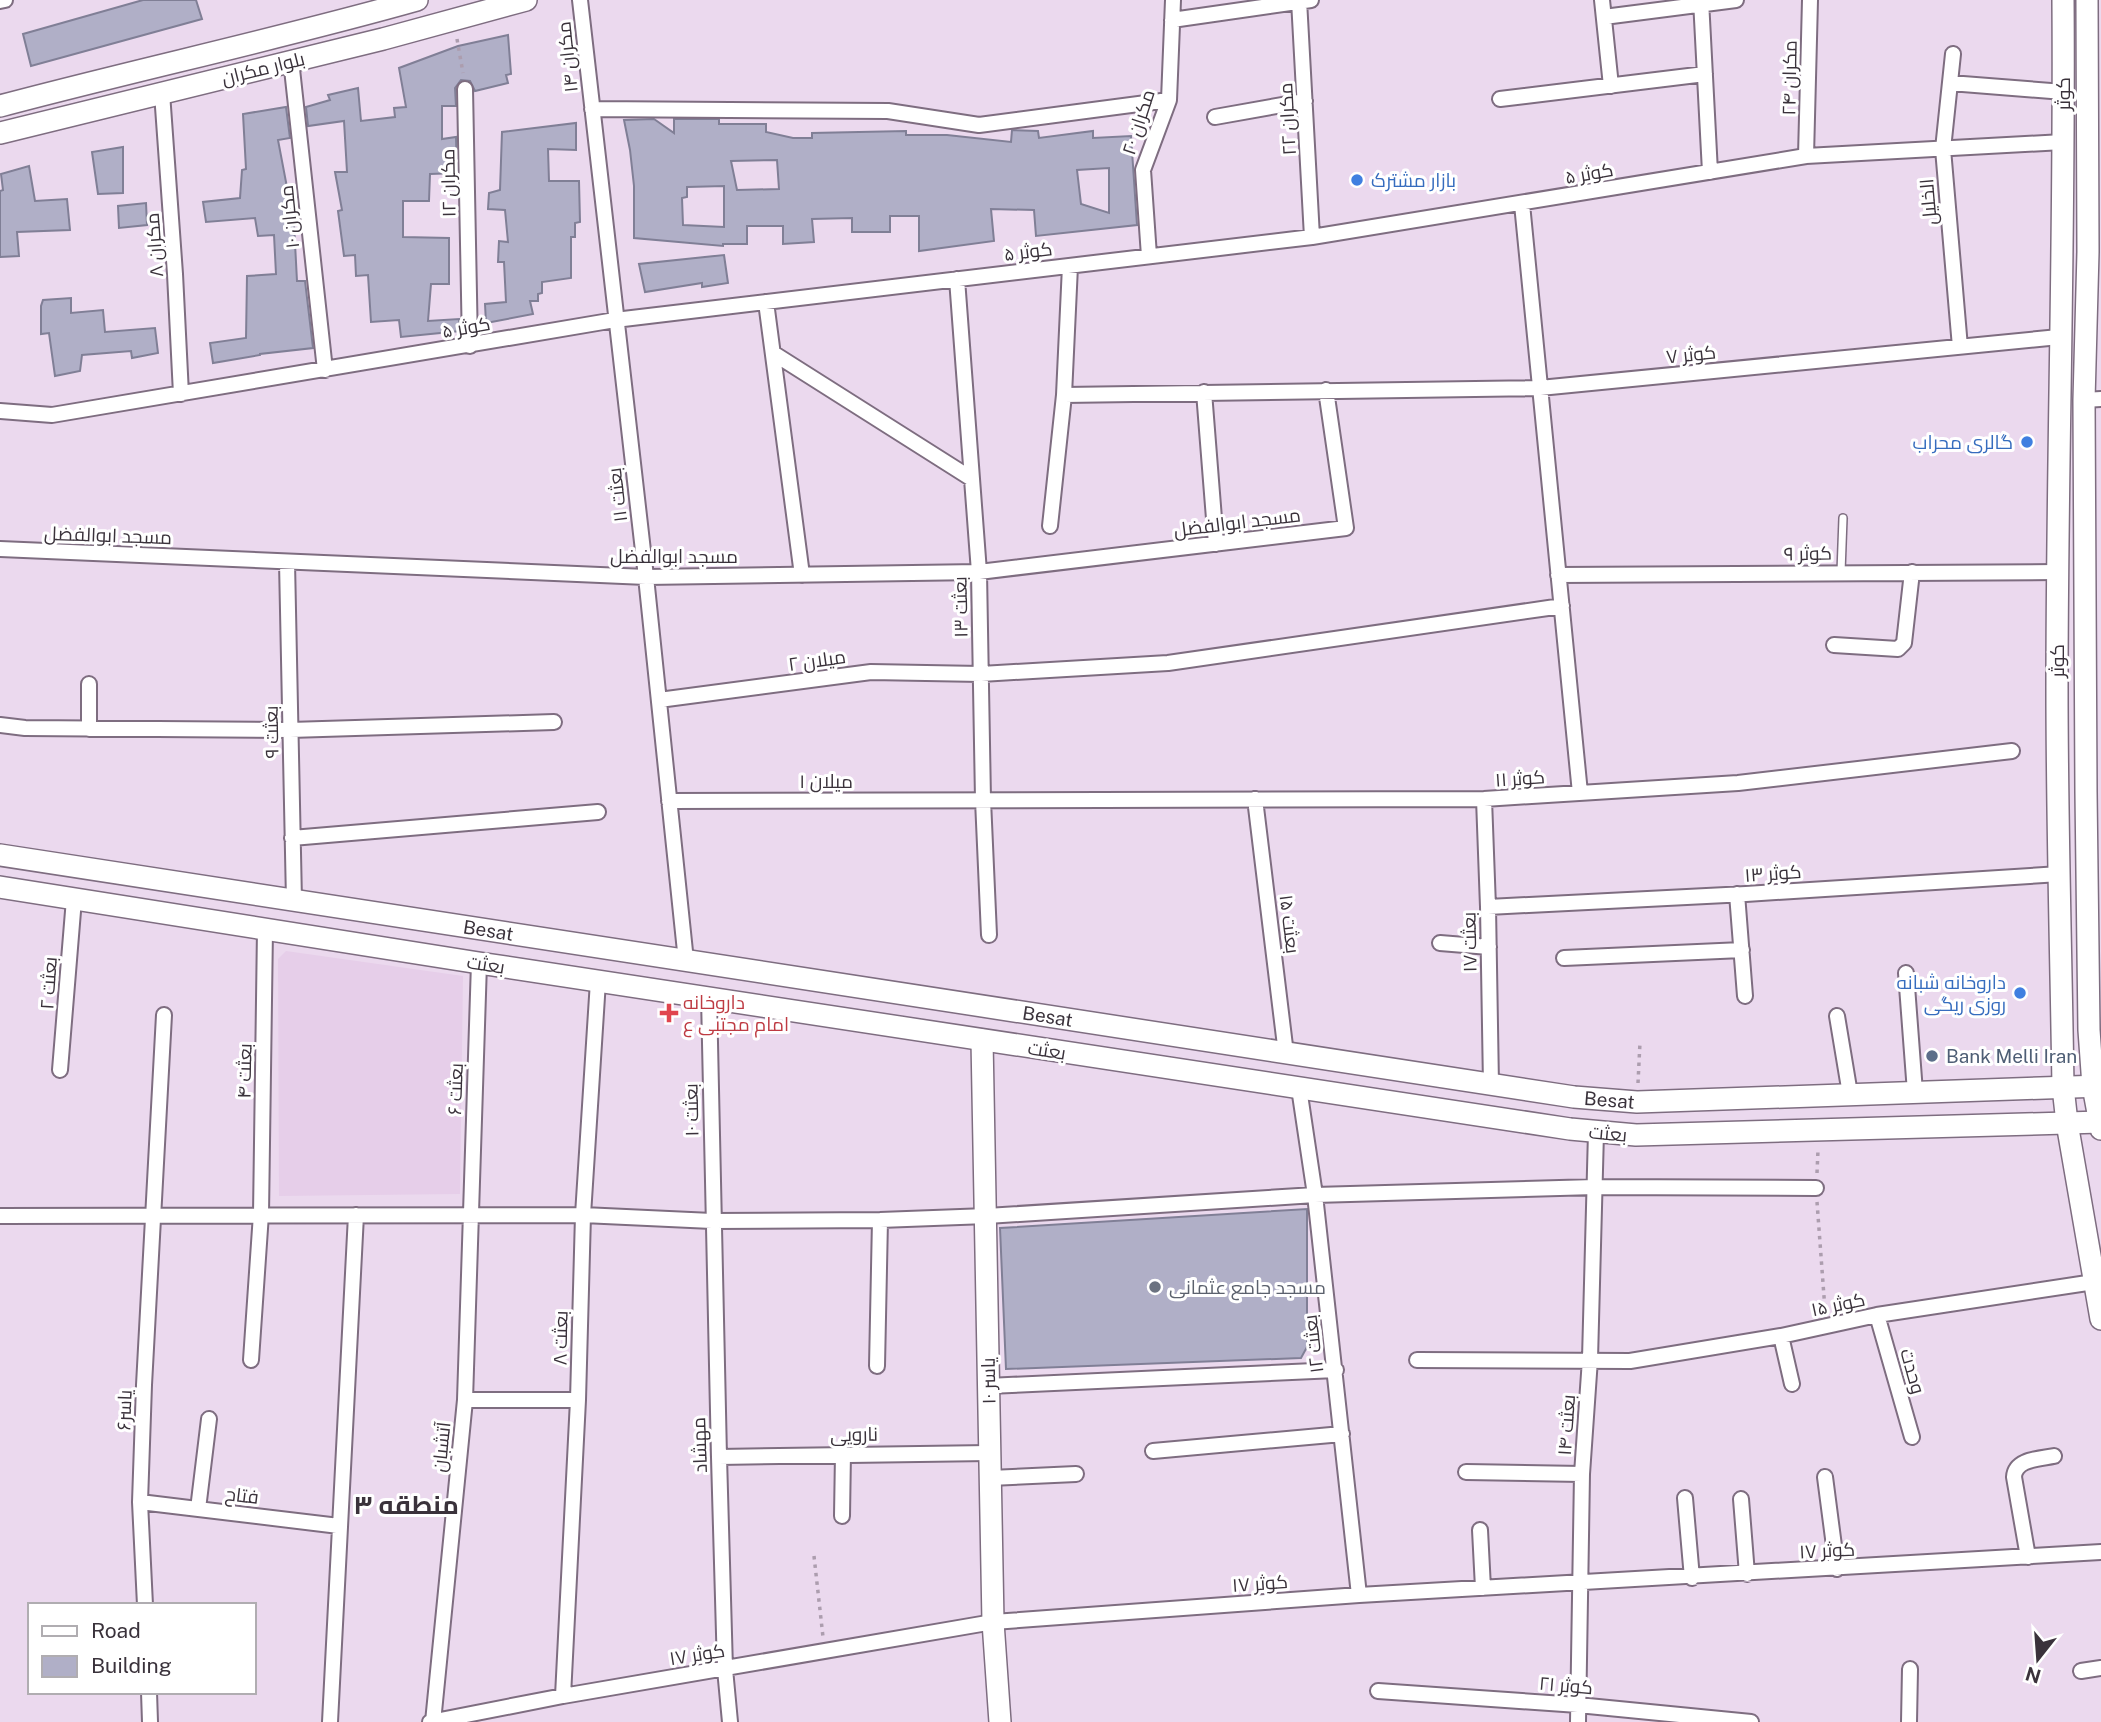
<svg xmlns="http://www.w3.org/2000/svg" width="2101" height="1722" font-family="'Public Sans',Cairo,sans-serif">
	<rect width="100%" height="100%" fill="#ebd9ee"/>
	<!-- built -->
	<path fill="#e6cee9" d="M286,951L463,976L460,1194L279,1196L278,959Z"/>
	<!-- building -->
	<path fill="#b0afc7" stroke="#807f96" stroke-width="2" fill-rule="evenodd" d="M143,0H196L202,19L31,66L23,34Z
		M508,35L511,74L506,75L508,83L475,91L470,81L461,80L455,88L456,106H442V139L456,137L457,173L430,174L429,201H403V237L449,238V284H431L428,321L459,319L460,331L401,337L399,320L371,322L368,275L356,276L355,255L344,256L338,211L342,210L335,172H347L344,121L308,126L306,107L330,100L328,95L358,88L361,121L395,117L394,108L406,107L399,68L458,46Z
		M286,107L290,138L278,140L294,224L297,281H305L313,348L260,354V355L213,363L210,343L246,338L247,276L276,274L274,235L258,236L255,218L206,222L203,202L240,198L242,170L246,169L243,114Z
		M654,119L674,133V119H719V124H766V132L793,138H812V133L906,131V135H947L1011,142L1012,130L1038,131L1039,138L1093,131V138L1131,136L1137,225L1036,236L1034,210L991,209L994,241L919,251V216H890V232H852V218L812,219L814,242L783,244V226H747V244H723V246L634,238V186L630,150L624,120ZM777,160L779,189L737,190L731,161ZM1109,168V213L1081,204L1077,170ZM724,186V227L683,225L682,198L687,197V187Z
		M576,123V150L548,149L549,181H579L580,222L575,223V237H571V278L542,282V293L538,294V301H530L533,314L486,323L485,304L506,302L504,262H498L499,241L508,242L505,210L488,209L489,193L500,190L502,132Z
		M123,147V193L98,194L92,152Z
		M29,166L35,201L67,199L70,230L17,232L19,256L0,257V191L3,190L1,174Z
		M146,203L147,225L119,228L118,206Z
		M724,255L728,283L702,287V283L645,292L639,264Z
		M71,298V313L103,310L105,332L155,328L158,353L132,358L131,351L82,355L80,371L55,376L49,333L41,334V306L43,300Z
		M1307,1209V1347L1301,1358L1006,1369L1000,1228Z"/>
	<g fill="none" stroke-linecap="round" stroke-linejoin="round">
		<!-- lane casing -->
		<g stroke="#7e6d80" stroke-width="10">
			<path id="lane" d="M1841,572L1843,518"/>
		</g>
		<!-- street casing -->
		<g stroke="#7e6d80" stroke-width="18">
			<path id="street" d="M580,0L646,577L686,961
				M1299,0L1312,237
				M1602,0L1611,86
				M1701,0L1710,172
				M0,1L5,0
				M1604,17L1736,0
				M1172,20L1311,0
				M1953,54L1943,149L1960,347
				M291,60L325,370
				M1950,83L2064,92
				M465,89L470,346
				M162,93L175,274L181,394
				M1500,99L1705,74
				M592,109L888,111L979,125L1169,100
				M1215,117L1305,101
				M1806,156L1810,0
				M1522,204L1580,793
				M1149,256L1143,170L1169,100L1173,0
				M957,279L979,572L983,800L989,935
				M766,302L802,575
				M773,353L972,479
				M1204,392L1216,544
				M1064,395L1540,388L2059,337
				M2084,400L2101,399
				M0,411L52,415L615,320L1312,237L1806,156L2063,142
				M1050,526L1064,395L1070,266
				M0,549L646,577L979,572L1346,528L1326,390
				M287,562L294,901
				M1558,575L2057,572
				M1834,645L1898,649L1904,643L1912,572
				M659,700L871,672L981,674L1168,663L1562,606
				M0,725L25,728L290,730L554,722
				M89,729V684
				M1255,799L1286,1054
				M1484,799L1488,907L1491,1085
				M669,801L1484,799L1738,783L2012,751
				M292,838L598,812
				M1737,894L1745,996
				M1488,907L1746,894L2060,874
				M1440,943L1489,947
				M1564,958L1742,950
				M1906,973L1915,1092
				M709,997L719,1457L725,1669L730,1722
				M1837,1016L1850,1094
				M60,1070L74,899
				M1299,1088L1315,1195L1359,1595
				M0,1216L583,1215L712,1221L880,1220L987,1216L1315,1195L1595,1187L1816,1188
				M1877,1315L1912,1437
				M1781,1336L1792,1384
				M251,1360L261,1214L265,929
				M1417,1360L1630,1361L1781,1336L1877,1315L2094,1282
				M877,1366L880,1220
				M988,1386L1336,1370
				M465,1400H578
				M1153,1451L1342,1434
				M719,1457L989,1453
				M1466,1472L1582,1474
				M1825,1477L1837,1569
				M990,1478L1076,1474
				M1685,1498L1692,1578
				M1741,1499L1747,1574
				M140,1502L339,1526
				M198,1509L209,1419
				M842,1516L843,1453
				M1480,1530L1483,1588
				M2028,1557L2014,1477C2015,1459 2039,1459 2054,1456
				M145,1605L140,1502L144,1385L164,1015
				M2081,1671L2101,1668
				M1378,1691L1578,1705L1751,1722
				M149,1692L150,1722
				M563,1696L578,1400L583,1215L598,981
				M330,1722L356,1215
				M430,1722L563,1696L993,1622L1359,1595L2101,1552
				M433,1722L465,1400L479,963
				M1578,1722L1582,1474L1590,1359L1596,1132
				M1909,1722L1910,1669"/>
		</g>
		<!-- secondary casing -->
		<g stroke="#7e6d80" stroke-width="24">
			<g id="secondary">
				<path d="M2063,0C2065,229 2057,459 2057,688C2057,821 2061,954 2063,1087L2067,1123L2101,1319"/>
				<path d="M2087,0L2088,252L2084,400L2086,792L2089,1030L2093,1086L2101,1129"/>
				<path d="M0,106C139,69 279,39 417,0"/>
				<path d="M0,133L383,39L526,0"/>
				<path id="s1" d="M0,855L1574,1097L1637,1102L2101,1086"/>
				<path d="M0,887L479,963L1570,1129L1636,1135L2101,1122"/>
				<path d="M982,1040L993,1622L1000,1722"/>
			</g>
		</g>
		<!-- path -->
		<path stroke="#ac9dae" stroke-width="3.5" stroke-dasharray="3.5 5" stroke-linecap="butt" d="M457,39L463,73
			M1638,1083L1640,1042
			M1817,1173L1818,1150
			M1817,1202L1825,1310
			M814,1556L823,1637"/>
		<!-- lane -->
		<use href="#lane" stroke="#fff" stroke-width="7"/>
		<!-- street -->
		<use href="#street" stroke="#fff" stroke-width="14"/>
		<!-- secondary -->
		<use href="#secondary" stroke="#fff" stroke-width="21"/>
	</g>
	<!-- markers -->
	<g fill="#3f7fe0" stroke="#fff" stroke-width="2.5">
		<circle cx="1357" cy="180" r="7"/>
		<circle cx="2027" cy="442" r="7"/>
		<circle cx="2020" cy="993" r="7"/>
	</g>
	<path fill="#e0444e" stroke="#fff" stroke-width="2.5" d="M665.5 1002.5h7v7h7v7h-7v7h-7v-7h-7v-7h7z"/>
	<circle fill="#5c6f8a" stroke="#fff" stroke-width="2.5" cx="1932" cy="1056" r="7"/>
	<circle fill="#6b7280" stroke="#fff" stroke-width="2.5" cx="1155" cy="1287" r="7"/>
	<g text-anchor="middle" stroke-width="6" stroke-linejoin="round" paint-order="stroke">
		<!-- street labels -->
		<g font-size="19" fill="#3a323b" stroke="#fff">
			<text transform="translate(567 57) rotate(-96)" y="7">مکران ۱۴</text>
			<text transform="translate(263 68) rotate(-14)" y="7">بلوار مکران</text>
			<text transform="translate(1789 78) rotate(-89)" y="7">مکران ۲۴</text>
			<text transform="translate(2063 94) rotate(-90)" y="7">کوثر</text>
			<text transform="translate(1287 119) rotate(-93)" y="7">مکران ۲۲</text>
			<text transform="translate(1138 122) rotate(-72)" y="7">مکران ۲۰</text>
			<text transform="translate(1589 173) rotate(-10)" y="7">کوثر ۵</text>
			<text transform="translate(448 183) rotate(-91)" y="7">مکران ۱۲</text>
			<text transform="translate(1928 202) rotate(-95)" y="7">الخلیل</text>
			<text transform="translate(289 217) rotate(-96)" y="7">مکران ۱۰</text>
			<text transform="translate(154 245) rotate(-94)" y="7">مکران ۸</text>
			<text transform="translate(1028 251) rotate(-7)" y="7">کوثر ۵</text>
			<text transform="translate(466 327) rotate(-10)" y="7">کوثر ۵</text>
			<text transform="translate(1691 354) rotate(-6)" y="7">کوثر ۷</text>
			<text transform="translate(617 495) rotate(-97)" y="7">بعثت ۱۱</text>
			<text transform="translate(1237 522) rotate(-7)" y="7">مسجد ابوالفضل</text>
			<text transform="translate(108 535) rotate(2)" y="7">مسجد ابوالفضل</text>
			<text transform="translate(1808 553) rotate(-1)" y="7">کوثر ۹</text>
			<text x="674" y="563">مسجد ابوالفضل</text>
			<text transform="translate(960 607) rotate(-91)" y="7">بعثت ۱۳</text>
			<text transform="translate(817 660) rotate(-8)" y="7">میلان ۲</text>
			<text transform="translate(2057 661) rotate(-90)" y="7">کوثر</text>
			<text transform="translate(271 732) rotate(-91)" y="7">بعثت ۹</text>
			<text transform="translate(1520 778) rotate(-4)" y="7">کوثر ۱۱</text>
			<text x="826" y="788">میلان ۱</text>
			<text transform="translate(1773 873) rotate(-4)" y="7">کوثر ۱۳</text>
			<text transform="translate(1290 924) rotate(83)" y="7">بعثت ۱۵</text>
			<text dy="7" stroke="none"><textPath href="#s1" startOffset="494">Besat</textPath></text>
			<text transform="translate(1469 942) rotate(-91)" y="7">بعثت ۱۷</text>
			<text transform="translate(486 964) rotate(9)" y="7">بعثت</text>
			<text transform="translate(48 983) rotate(-86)" y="7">بعثت ۲</text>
			<text dy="7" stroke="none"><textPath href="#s1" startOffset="1060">Besat</textPath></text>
			<text transform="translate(1047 1050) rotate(9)" y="7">بعثت</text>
			<text transform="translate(244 1071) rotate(-89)" y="7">بعثت ۴</text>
			<text transform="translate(455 1089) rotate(-88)" y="7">بعثت ۶</text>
			<text dy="7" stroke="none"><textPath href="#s1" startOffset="1628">Besat</textPath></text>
			<text transform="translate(691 1110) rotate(-91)" y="7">بعثت ۱۰</text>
			<text transform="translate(1608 1133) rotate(5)" y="7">بعثت</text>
			<text transform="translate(1838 1304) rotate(-12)" y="7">کوثر ۱۵</text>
			<text transform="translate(560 1338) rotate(-89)" y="7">بعثت ۸</text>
			<text transform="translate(1313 1344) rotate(-97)" y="7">بعثت ۱۲</text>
			<text transform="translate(1913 1371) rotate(74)" y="7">وحدت</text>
			<text transform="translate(988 1381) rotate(-91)" y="7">یاسر ۱۰</text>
			<text transform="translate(124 1410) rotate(-88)" y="7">یاسر۶</text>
			<text transform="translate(1566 1425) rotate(-86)" y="7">بعثت ۱۴</text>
			<text transform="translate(854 1434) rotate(-1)" y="7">نارویی</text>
			<text transform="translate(699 1445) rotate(-92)" y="7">مهشاد</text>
			<text transform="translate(441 1447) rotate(-84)" y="7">آتشبان</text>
			<text transform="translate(242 1495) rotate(7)" y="7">فتاح</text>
			<text transform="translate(1827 1550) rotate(-3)" y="7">کوثر ۱۷</text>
			<text transform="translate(1260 1583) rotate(-4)" y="7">کوثر ۱۷</text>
			<text transform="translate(697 1654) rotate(-9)" y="7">کوثر ۱۷</text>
			<text transform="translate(1566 1685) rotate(5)" y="7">کوثر ۲۱</text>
		</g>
		<!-- shop labels -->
		<g font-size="19" fill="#366cbe" stroke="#fff" text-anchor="end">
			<text x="1371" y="187" text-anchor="start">بازار مشترک</text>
			<text x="2013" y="449">گالری محراب</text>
			<text x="2006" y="989">داروخانه شبانه<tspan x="2006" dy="22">روزی ریگی</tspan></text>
		</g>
		<!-- health labels -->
		<g font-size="19" fill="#be3a42" stroke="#fff" text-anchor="start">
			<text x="683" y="1009">داروخانه<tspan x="683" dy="22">امام مجتبی ع</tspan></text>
		</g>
		<!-- service labels -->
		<g font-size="19" fill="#4e5e75" stroke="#fff" text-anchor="start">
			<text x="1946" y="1063">Bank Melli Iran</text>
		</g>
		<!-- worship labels -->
		<g font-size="19" fill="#5b616d" stroke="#fff" text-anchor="start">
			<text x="1169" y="1294">مسجد جامع عثمانی</text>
		</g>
		<!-- district labels -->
		<g font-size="26" font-weight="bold" fill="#3a323b" stroke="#fff">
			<text x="406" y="1514">منطقه ۳</text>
		</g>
	</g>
	<!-- legend -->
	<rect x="28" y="1603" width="228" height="91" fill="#ffffff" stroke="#b0adb1" stroke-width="2"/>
	<rect x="42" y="1626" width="35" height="10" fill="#ffffff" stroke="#b0adb1" stroke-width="2"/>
	<text x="91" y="1638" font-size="21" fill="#3a323b">Road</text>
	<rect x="42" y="1656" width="35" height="21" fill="#b0afc7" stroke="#b0adb1" stroke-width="2"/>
	<text x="91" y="1673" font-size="21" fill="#3a323b">Building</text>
	<!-- north arrow -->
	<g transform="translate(2038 1659) rotate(197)" stroke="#ffffff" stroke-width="5" paint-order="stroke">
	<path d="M0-5L12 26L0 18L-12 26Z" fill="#3a323b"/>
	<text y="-10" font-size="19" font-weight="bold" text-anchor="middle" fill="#3a323b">N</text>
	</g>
</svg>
